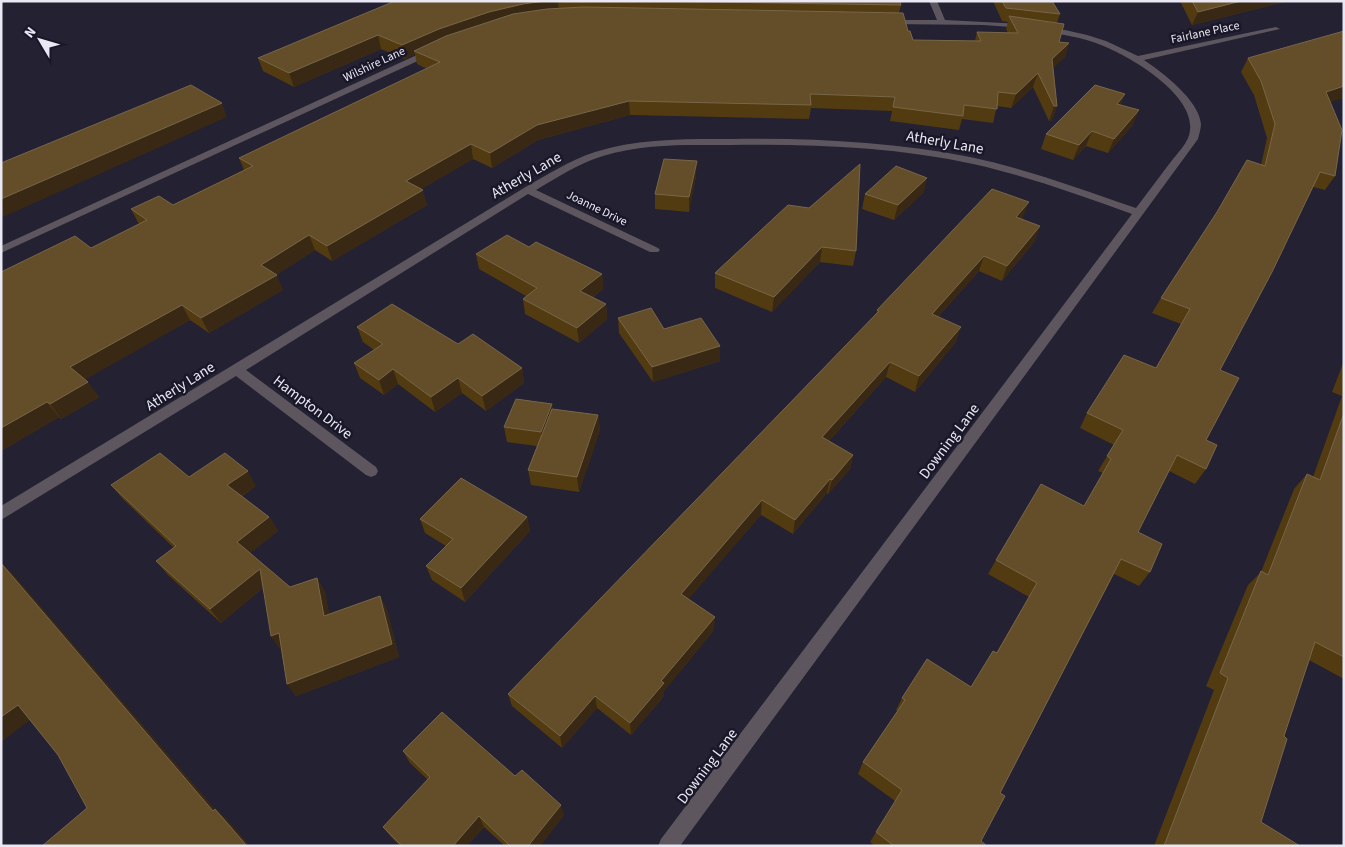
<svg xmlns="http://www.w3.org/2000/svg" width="1345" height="847" font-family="'Source Sans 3',sans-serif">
	<rect width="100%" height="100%" fill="#232132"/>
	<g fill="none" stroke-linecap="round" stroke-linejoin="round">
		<!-- minor -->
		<path fill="#5d565e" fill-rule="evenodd" d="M929,1H937L945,20L1024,24L1028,26L1024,28L983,25L888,24L884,22L888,20H937Z
			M1042,27L1065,30L1087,35L1106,41L1138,56L1276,27L1280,29L1144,60C1162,72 1199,100 1201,124C1201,129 1199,134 1198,139L680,846H658L661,839L1132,214C1079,195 1027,176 973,164C894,147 812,144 731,145C689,145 644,143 603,156C579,163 558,177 536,190L658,248L660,250L658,252H650L528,194L246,370L376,467L378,471L376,475L371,477L366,475L236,376L1,520V506L524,188C547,175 570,160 595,152C639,138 687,139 733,139C813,138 892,142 970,157C1027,169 1081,189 1136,208C1148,192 1160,176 1173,159C1178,153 1185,145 1188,138C1204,99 1130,56 1101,45C1082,37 1062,35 1042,31Z
			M432,48L436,51L435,53L1,253V246Z"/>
	</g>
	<!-- wall -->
	<path fill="#533b11" d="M395,1H900L901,5L899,13L913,40L975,41L977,32L1008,33L1006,29L1008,22L1002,21L993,1H1052L1060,14L1057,23L1059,42L1069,43L1065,57L1053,68L1057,106L1052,120L1049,121L1033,87L1011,108L997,106L993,123L962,119L959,130L890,121L892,111L811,108L809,119L630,115L538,140L492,168L473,159L421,189L427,205L332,261L315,250L276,275L283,290L209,333L190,320L85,379L99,397L61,419L59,417L1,451V272L91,248L139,224L131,209L173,205L244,170L239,158L427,69L417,64L415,54L405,59L381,49L294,87L263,71L258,58Z
		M1180,1H1288L1192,25Z
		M1248,58L1330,102L1335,176L1325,190L1313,187L1220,370L1206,440V469L1195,484L1169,471L1138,532L1150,572L1139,586L1114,574L1000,793L981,841L987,846H875L870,842L895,801L858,774L863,762L898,711L896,710L902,698L971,687L996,653L1029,597L988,574L996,560L1084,506L1103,473L1098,471L1114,445L1080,428L1087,413L1156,368L1181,324L1152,313L1161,298L1261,165L1267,138L1254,95L1241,72Z
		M1121,105L1133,125L1108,153L1086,146L1073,160L1041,149L1046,134Z
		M696,176L689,212L655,209V194Z
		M924,192L894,220L862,209L865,194Z
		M788,205L856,251L853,266L820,262L772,312L715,288V273Z
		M1023,217L1022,219L1035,241L1002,281L979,271L938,317L956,342L915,392L886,377L829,441L853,455L850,469L828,494L827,493L793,534L761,515L688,599L714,630L664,691V696L631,735L597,708L562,748L512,706L508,694L876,315L877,310Z
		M529,247L602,274L603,289L592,298L606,304L607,319L579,343L525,314L523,299L526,296L479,269L476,254Z
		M618,318L664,329L720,361L653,382L619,333Z
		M357,327L458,344L522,368L524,383L486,411L462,393L435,412L398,384L384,395L360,378L354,363L374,350L363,342Z
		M1344,361V679L1309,660L1284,736L1261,822L1300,846H1154L1214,690L1206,686L1248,585L1261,572L1294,489L1307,474L1313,477L1342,396L1332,392Z
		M553,409L598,415L600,430L579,492L531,485L528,470L537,446L507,442L504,427Z
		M189,477L256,486L242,496L269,517L278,531L250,553L290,587L317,578L325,592L329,614L380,596L387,610L399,657L296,696L287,684L281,649H280L271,636L263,588L221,623L168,575L156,561L174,548L123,499L111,485Z
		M527,517L530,531L465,602L432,580L426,566L446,546L425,533L420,519Z
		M403,751L515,776L564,815L540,846H505L484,827L467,846H400L391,837L383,827L428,780L410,763Z"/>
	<!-- shaded-wall -->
	<path fill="#392914" d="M545,1H558L559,13L414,51L415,54L405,59L402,45L439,29L489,12L523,4Z
		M1241,1H1288L1192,25L1198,12Z
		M378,35L381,49L294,87L289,73Z
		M1069,43L1065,57L1048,73L1052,59Z
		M1038,73L1033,87L1011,108L1016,94Z
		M1344,86V98L1317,106L1326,92Z
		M1125,94L1120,108L1117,104Z
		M629,101L630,115L538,140L492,168L490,153L537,125Z
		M222,103L227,117L3,217L1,214V199Z
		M1054,106H1057L1052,120L1049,121Z
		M1139,110L1133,125L1108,153L1114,139Z
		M1092,131L1086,146L1073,160L1079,145Z
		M471,144L473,159L410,196L406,181Z
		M697,161L696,176L689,212V197Z
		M927,178L924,192L894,220L898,205Z
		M423,190L427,205L332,261L327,246Z
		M1029,202L1023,217L1011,232L1016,217Z
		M1040,226L1035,241L1002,281L1007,266Z
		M309,235L315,250L268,280L261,265Z
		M822,247L820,262L772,312L774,297Z
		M984,256L979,271L927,329L932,314Z
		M602,274L603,289L581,306L580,291Z
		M277,275L283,290L209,333L201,318Z
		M606,304L607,319L579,343L577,328Z
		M182,305L190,320L81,382L70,367Z
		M961,327L956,342L915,392L919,376Z
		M720,346V361L653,382L652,367Z
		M890,362L886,377L819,452L822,437Z
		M522,368L524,383L486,411L482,396Z
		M393,369L398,384L384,395L379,380Z
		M458,378L462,393L435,412L431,397Z
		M88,382L99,397L61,419L50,404Z
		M47,402L59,417L1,451V428Z
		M552,404L555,419L544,447L541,432Z
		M598,415L600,430L579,492L577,477Z
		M853,455L850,469L828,494L832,480Z
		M248,471L256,486L236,499L227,485Z
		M830,479L827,493L793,534L795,520Z
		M762,500L761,515L681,608V594Z
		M269,517L278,531L246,556L237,542Z
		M527,517L530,531L465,602L461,588Z
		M1,563L13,574L216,810L227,819L250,846H247L213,811Z
		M260,569L269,583L221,623L210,609Z
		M317,578L325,592L332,630L324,616Z
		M380,596L387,610L399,657L296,696L287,684Z
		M715,617L714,630L664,691V696L631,735L630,723L661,681Z
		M279,633L288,646L280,649L271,636Z
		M595,696L597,708L562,748L560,736Z
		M18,705L34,717L1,742V717Z
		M561,805L564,815L540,846H528Z
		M479,816L484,827L467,846H453Z"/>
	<!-- building -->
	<path fill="#634e29" stroke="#786649" d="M395,1H545L523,4L489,12L439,29L402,45L378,35L289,73L258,58Z
		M650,1H900L901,5Z
		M1002,1H1052L1060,14L1006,8Z
		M1192,1H1241L1198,12Z
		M584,7L903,13L908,31H910L913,40L981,41L977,32L1018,33L1009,16L1064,24L1059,42L1069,43L1052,59L1057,106H1054L1038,73L1016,94L998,92L997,109L964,105L963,116L893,107L895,97L810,94L811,105L629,101L537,125L490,153L471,144L406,181L423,190L327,246L309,235L261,265L277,275L201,318L182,305L70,367L88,382L50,404L47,402L1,428V272L75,236L91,248L147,220L131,209L159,196L173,205L253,166L239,158L440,62L414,51L446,36L513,14L547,9Z
		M1344,31V86L1326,92L1342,130L1335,176L1320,172L1272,272L1220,370L1239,378L1206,440L1217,445L1206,469L1177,455L1138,532L1162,544L1150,572L1121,559L1000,793L1005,796L981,841L987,846H894L876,832L902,790L863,762L905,700L902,698L927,659L971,687L993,651L997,653L1037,583L996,560L1041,484L1084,506L1111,459L1107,456L1123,430L1087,413L1124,355L1156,368L1190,309L1161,298L1217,212L1247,160L1265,166L1275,124L1261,81L1248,58Z
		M191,85L222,103L1,199V163Z
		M1095,85L1125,94L1117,104L1139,110L1114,139L1092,131L1079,145L1046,134Z
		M664,159L697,161L689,197L655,194Z
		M860,164L856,251L822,247L774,297L715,273L788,205L809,208Z
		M896,166L927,178L898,205L865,194Z
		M992,189L1029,202L1016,217L1040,226L1007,266L984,256L932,314L961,327L919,376L890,362L822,437L853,455L832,480L830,479L795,520L762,500L681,594L715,617L661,681L664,683L630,723L595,696L560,736L508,694L879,311L877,310Z
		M507,235L529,247L536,242L602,274L580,291L606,304L577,328L523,299L537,288L476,254Z
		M392,304L458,344L473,334L522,368L482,396L458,378L431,397L393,369L379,380L354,363L383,344L357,327Z
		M651,308L664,329L701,318L720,346L652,367L618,318Z
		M516,399L552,404L541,432L504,427Z
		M552,409L598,415L577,477L528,470Z
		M1344,413V657L1315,642L1284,736L1287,739L1261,822L1300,846H1164L1228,678L1220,673L1261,571L1268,575L1307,474L1320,480Z
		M160,453L189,477L225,453L248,471L227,485L269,517L237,542L290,587L317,578L324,616L380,596L392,644L287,684L279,633L271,636L260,569L210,609L156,561L176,546L111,485Z
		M461,478L527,517L461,588L426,566L453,539L420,519Z
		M1,563L213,811L215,809L247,846H42L87,808L58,755L18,705L1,717Z
		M442,712L515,776L522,770L561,805L528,846H510L479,816L453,846H402L383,827L430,777L403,751Z"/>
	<g text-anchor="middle" stroke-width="5" stroke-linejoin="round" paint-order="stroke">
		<!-- far-street labels -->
		<g font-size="12" fill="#e9e8f4" stroke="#1a1828">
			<text transform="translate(1205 32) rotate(-12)" y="4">Fairlane Place</text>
			<text transform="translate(374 64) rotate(-25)" y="4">Wilshire Lane</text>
			<text transform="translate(597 208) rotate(26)" y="4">Joanne Drive</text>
		</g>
		<!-- street labels -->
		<g font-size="15" fill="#e9e8f4" stroke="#1a1828">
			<text transform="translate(945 142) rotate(10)" y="5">Atherly Lane</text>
			<text transform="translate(526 175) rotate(-30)" y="5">Atherly Lane</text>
			<text transform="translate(180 386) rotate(-32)" y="5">Atherly Lane</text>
			<text transform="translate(313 407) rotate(37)" y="5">Hampton Drive</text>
			<text transform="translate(949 441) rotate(-53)" y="5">Downing Lane</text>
			<text transform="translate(707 766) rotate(-53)" y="5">Downing Lane</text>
		</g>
	</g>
	<!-- border -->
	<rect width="1345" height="847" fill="none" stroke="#e9e8f4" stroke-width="5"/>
	<!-- north arrow -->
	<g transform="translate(40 40) rotate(308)" stroke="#1a1828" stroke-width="4" paint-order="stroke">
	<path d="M0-4L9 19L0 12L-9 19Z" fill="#e9e8f4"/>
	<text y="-8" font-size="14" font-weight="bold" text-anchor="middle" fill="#e9e8f4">N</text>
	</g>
</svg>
